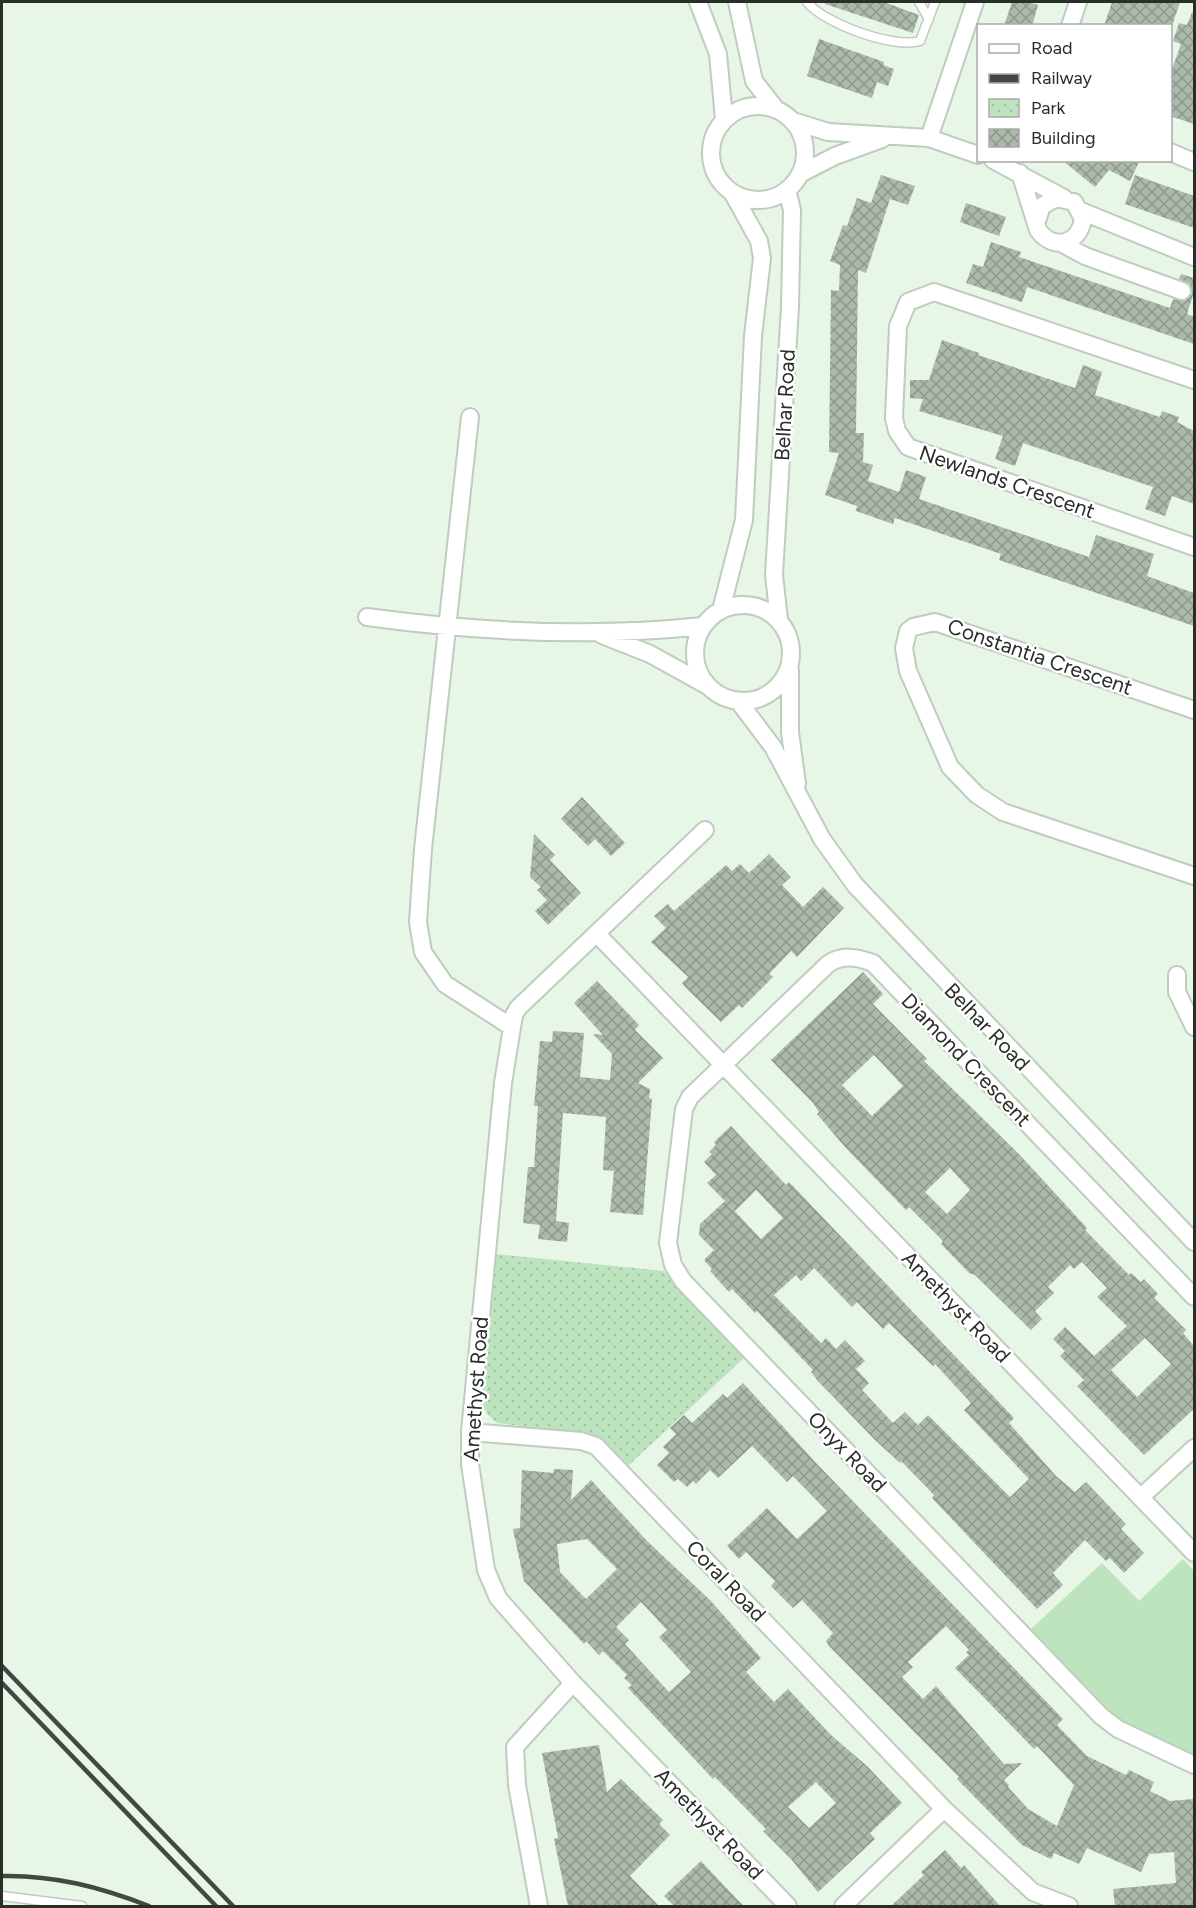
<svg xmlns="http://www.w3.org/2000/svg" width="1196" height="1908" font-family="Figtree,sans-serif">
	<defs>
		<pattern id="park-dots" width="8" height="8" patternUnits="userSpaceOnUse" patternTransform="scale(1.5)"><rect width="8" height="8" fill="#bee4bf"/><path d="M2 2h.1M6 6h.1" fill="none" stroke="#a3c4a4" stroke-width="1.8" stroke-linecap="round"/></pattern>
		<pattern id="building-cross-hatch" width="8" height="8" patternUnits="userSpaceOnUse" patternTransform="scale(1.5)"><rect width="8" height="8" fill="#acbaac"/><path d="M0 0l8 8M0 8l8-8" fill="none" stroke="#8c988c"/></pattern>
	</defs>
	<rect width="100%" height="100%" fill="#e7f6e7"/>
	<!-- grass -->
	<path fill="#bee4bf" d="M1183,1559L1194,1571V1757L1116,1717L1031,1629L1102,1563L1139,1601Z"/>
	<!-- park -->
	<path fill="url(#park-dots)" d="M495,1254L664,1271L744,1358L628,1466L609,1445L591,1435L497,1423L487,1414L481,1401Z"/>
	<!-- building -->
	<path fill="url(#building-cross-hatch)" fill-rule="evenodd" d="M826,2H884L919,15L913,33L825,4Z
		M1012,2H1028L1038,5L1032,26H1004Z
		M1112,2H1180L1172,26H1104Z
		M1192,12L1194,13V124L1170,116V75L1181,44L1173,41L1179,23L1187,25Z
		M819,39L884,62L883,65L894,69L888,86L877,82L872,98L807,76Z
		M1062,160H1140L1130,181L1109,170L1095,187Z
		M881,175L915,186L908,205L890,199L866,273L858,270L856,433H864L863,462L873,465L868,481L899,492L906,470L926,477L919,499L1054,545L1089,557L1096,535L1154,554L1147,576L1194,593V626L999,560L1001,554L895,518L893,524L856,511L857,506L825,495L839,453L829,452L831,290L839,291L840,265L830,261L843,225L847,226L857,198L871,203Z
		M1135,175L1194,196V228L1125,204Z
		M966,203L1006,217L999,236L960,222Z
		M991,242L1021,252L1019,257L1170,308L1173,299L1184,301L1192,294L1190,284L1179,279L1181,274L1194,278V292L1187,314L1194,317V344L1027,287L1022,302L966,283L973,264L983,267Z
		M942,340L979,353L978,355L1075,388L1083,365L1102,372L1095,395L1160,417L1162,411L1179,417L1177,422L1194,431V504L1172,496L1165,516L1145,509L1153,487L1023,443L1015,466L995,459L1003,436L919,411L923,399L910,398V380H929Z
		M582,797L625,843L611,856L595,839L588,846L561,819Z
		M534,834L555,855L550,860L581,893L548,925L535,911L547,900L537,890L541,887L530,877Z
		M769,854L791,877L782,885L803,907L823,887L844,908L797,957L791,951L769,974L773,977L742,1008L739,1005L721,1022L686,988L682,983L688,977L651,942L666,928L654,916L668,904L674,911L726,865L732,871L740,864L749,873Z
		M863,972L883,994L873,1004L927,1059L924,1061L1019,1154L1087,1228L1085,1230L1129,1275L1131,1273L1141,1282L1144,1279L1158,1294L1154,1298L1186,1330L1183,1333L1194,1346V1409L1144,1455L1077,1386L1084,1380L1060,1356L1065,1351L1053,1339L1065,1327L1094,1356L1127,1326L1097,1297L1107,1288L1082,1262L1074,1269L1070,1265L1048,1287L1054,1293L1035,1311L1042,1319L1031,1330L975,1275L969,1273L941,1244L943,1241L909,1207L906,1210L844,1146L817,1114L819,1112L813,1103L771,1060ZM874,1055L903,1086L872,1116L842,1085ZM950,1168L970,1190L947,1214L925,1192ZM1145,1338L1171,1364L1137,1397L1111,1370Z
		M597,981L639,1025L635,1030L663,1058L638,1083L650,1089L649,1098L652,1099L643,1215L610,1212L614,1171L603,1170L606,1117L563,1113L556,1221L569,1223L567,1242L538,1239L540,1225L523,1223L528,1167H534L538,1106H534L540,1041L552,1042L553,1031L584,1033L580,1077L610,1080L612,1054L593,1034L603,1035L574,1003Z
		M731,1126L786,1185L789,1182L1014,1418L1009,1423L1056,1476L1075,1492L1086,1482L1126,1524L1121,1529L1144,1553L1124,1573L1110,1558L1106,1561L1085,1540L1053,1573L1063,1585L1037,1609L932,1498L934,1495L901,1461L900,1463L875,1440L817,1380L811,1372L813,1370L757,1311L755,1313L732,1289L729,1292L710,1271L712,1269L704,1260L714,1250L699,1235L700,1224L725,1201L707,1183L716,1175L704,1162L712,1154L709,1152L716,1145L714,1142ZM756,1190L783,1218L761,1239L727,1203L735,1211ZM814,1268L852,1307L857,1302L883,1329L889,1323L933,1366L935,1364L971,1403L964,1410L1029,1479L1010,1497L928,1415L918,1425L905,1412L893,1423L862,1390L869,1383L856,1369L865,1361L845,1340L836,1349L826,1338L821,1343L774,1295L796,1275L801,1281Z
		M743,1383L817,1464L1063,1719L1057,1725L1087,1756L1126,1775L1129,1770L1154,1782L1150,1791L1170,1801L1194,1799V1906H1115L1113,1889L1176,1883L1174,1852L1149,1854L1141,1872L1087,1848L1079,1864L1054,1853L1051,1859L1022,1845L957,1779L959,1777L829,1646L826,1641L833,1633L802,1600L793,1608L771,1586L775,1581L746,1552L739,1559L727,1546L767,1508L797,1539L827,1511L793,1476L787,1482L752,1446L718,1478L710,1470L696,1484L693,1481L687,1487L678,1479L674,1482L657,1465L669,1453L663,1447L676,1434L670,1428L684,1415L692,1423L723,1394L727,1398ZM946,1626L969,1650L966,1652L969,1655L955,1668L1034,1749L1037,1746L1074,1785L1057,1826L1028,1809L1008,1787L1009,1785L1004,1780L1022,1763L1004,1764L936,1686L923,1699L902,1677L913,1667L908,1662Z
		M554,1469L573,1470L571,1500L591,1480L647,1541L710,1600L761,1658L746,1672L774,1702L788,1689L831,1735L867,1766L902,1803L870,1833L875,1839L818,1892L791,1859L763,1831L766,1829L715,1777L713,1779L628,1688L632,1685L624,1678L627,1675L603,1651L599,1655L586,1641L584,1644L524,1581L513,1529L520,1528L522,1470L553,1473ZM587,1539L617,1569L586,1599L560,1572L557,1544ZM641,1602L667,1630L659,1637L691,1672L669,1692L625,1644L629,1640L616,1627ZM816,1782L836,1803L809,1828L788,1807Z
		M599,1745L607,1792L621,1779L663,1820L659,1824L670,1835L630,1876L659,1906H568L554,1839L558,1838L542,1753Z
		M945,1850L961,1868L964,1865L1000,1906H891L924,1875L921,1872Z
		M701,1861L731,1893L744,1906H674L664,1896Z"/>
	<g fill="none" stroke-linecap="round" stroke-linejoin="round">
		<!-- service casing -->
		<g stroke="#becdbe" stroke-width="11">
			<path id="service" d="M807,2C823,23 893,49 920,41L935,2
				M919,2L929,19
				M2,1896L82,1906"/>
		</g>
		<!-- minor casing -->
		<g stroke="#becdbe" stroke-width="20">
			<path id="minor" d="M698,2L718,54L724,119
				M737,2L754,81L775,108
				M1070,26L1078,2
				M711 153a47 47 0 1 1 94 0a47 47 0 1 1-94 0Z
				M793,121L828,132L929,138L978,155
				M929,138L975,2
				M1170,152L1194,162
				M993,160L1064,198
				M1020,173L1038,230C1053,251 1079,245 1083,219L1074,202L1056,198L1042,206L1037,221
				M800,174L835,156L882,139
				M1081,211L1194,257
				M1061,243L1085,256L1182,291
				M1194,380L934,292L908,302L898,326L894,418L897,431L908,447L1194,547
				M470,417L423,849L418,922L423,952L445,984L510,1026
				M695 653a48 48 0 1 1 96 0a48 48 0 1 1-96 0Z
				M721,610L744,520L753,336L762,258L759,241L733,194
				M367,617C478,632 591,638 703,626
				M779,620L774,575L790,306L792,210L787,190
				M602,635L650,654L706,685
				M790,670V732L797,784
				M739,702L773,747L822,839L855,885L1194,1242
				M1194,710L935,622L913,627L908,631L904,648L908,671L950,767L977,795L1003,812L1194,876
				M705,830L518,1008L514,1015L503,1083L470,1432V1464L486,1570L498,1598L573,1683L788,1906
				M597,934L1194,1553
				M1177,975V992L1194,1027
				M1194,1297L873,963C857,957 841,954 827,965L690,1097L684,1109L668,1243L673,1265L683,1281L1101,1716L1118,1729L1194,1765
				M470,1432L581,1441L596,1446L944,1809L1033,1892L1069,1906
				M1141,1497L1194,1448
				M539,1906L517,1785L515,1747L573,1683
				M843,1906L944,1809"/>
		</g>
		<!-- service -->
		<use href="#service" stroke="#fff" stroke-width="8"/>
		<!-- minor -->
		<use href="#minor" stroke="#fff" stroke-width="16"/>
		<!-- rail -->
		<path stroke="#424842" stroke-width="4.5" d="M2,1666L233,1906
			M2,1683L216,1906
			M2,1876C54,1875 100,1887 149,1906"/>
	</g>
	<g text-anchor="middle" stroke-width="5" stroke-linejoin="round" paint-order="stroke">
		<!-- street labels -->
		<g font-size="21" fill="#292e29" stroke="#fff">
			<text transform="translate(785 405) rotate(-87)" y="7">Belhar Road</text>
			<text transform="translate(1007 482) rotate(19)" y="7">Newlands Crescent</text>
			<text transform="translate(1040 657) rotate(19)" y="7">Constantia Crescent</text>
			<text transform="translate(987 1027) rotate(46)" y="7">Belhar Road</text>
			<text transform="translate(966 1060) rotate(46)" y="7">Diamond Crescent</text>
			<text transform="translate(956 1307) rotate(46)" y="7">Amethyst Road</text>
			<text transform="translate(476 1389) rotate(-86)" y="7">Amethyst Road</text>
			<text transform="translate(847 1452) rotate(46)" y="7">Onyx Road</text>
			<text transform="translate(726 1581) rotate(46)" y="7">Coral Road</text>
			<text transform="translate(709 1824) rotate(46)" y="7">Amethyst Road</text>
		</g>
	</g>
	<!-- border -->
	<rect width="1196" height="1908" fill="none" stroke="#292e29" stroke-width="6"/>
	<!-- legend -->
	<rect x="977" y="24" width="195" height="138" fill="#ffffff" stroke="#a9aba9" stroke-width="1.5"/>
	<rect x="989" y="44" width="30" height="9" fill="#ffffff" stroke="#a9aba9" stroke-width="1.5"/>
	<text x="1031" y="54" font-size="18" fill="#292e29">Road</text>
	<rect x="989" y="74" width="30" height="9" fill="#424842" stroke="#a9aba9" stroke-width="1.5"/>
	<text x="1031" y="84" font-size="18" fill="#292e29">Railway</text>
	<rect x="989" y="99" width="30" height="18" fill="url(#park-dots)" stroke="#a9aba9" stroke-width="1.5"/>
	<text x="1031" y="114" font-size="18" fill="#292e29">Park</text>
	<rect x="989" y="129" width="30" height="18" fill="url(#building-cross-hatch)" stroke="#a9aba9" stroke-width="1.5"/>
	<text x="1031" y="144" font-size="18" fill="#292e29">Building</text>
</svg>
